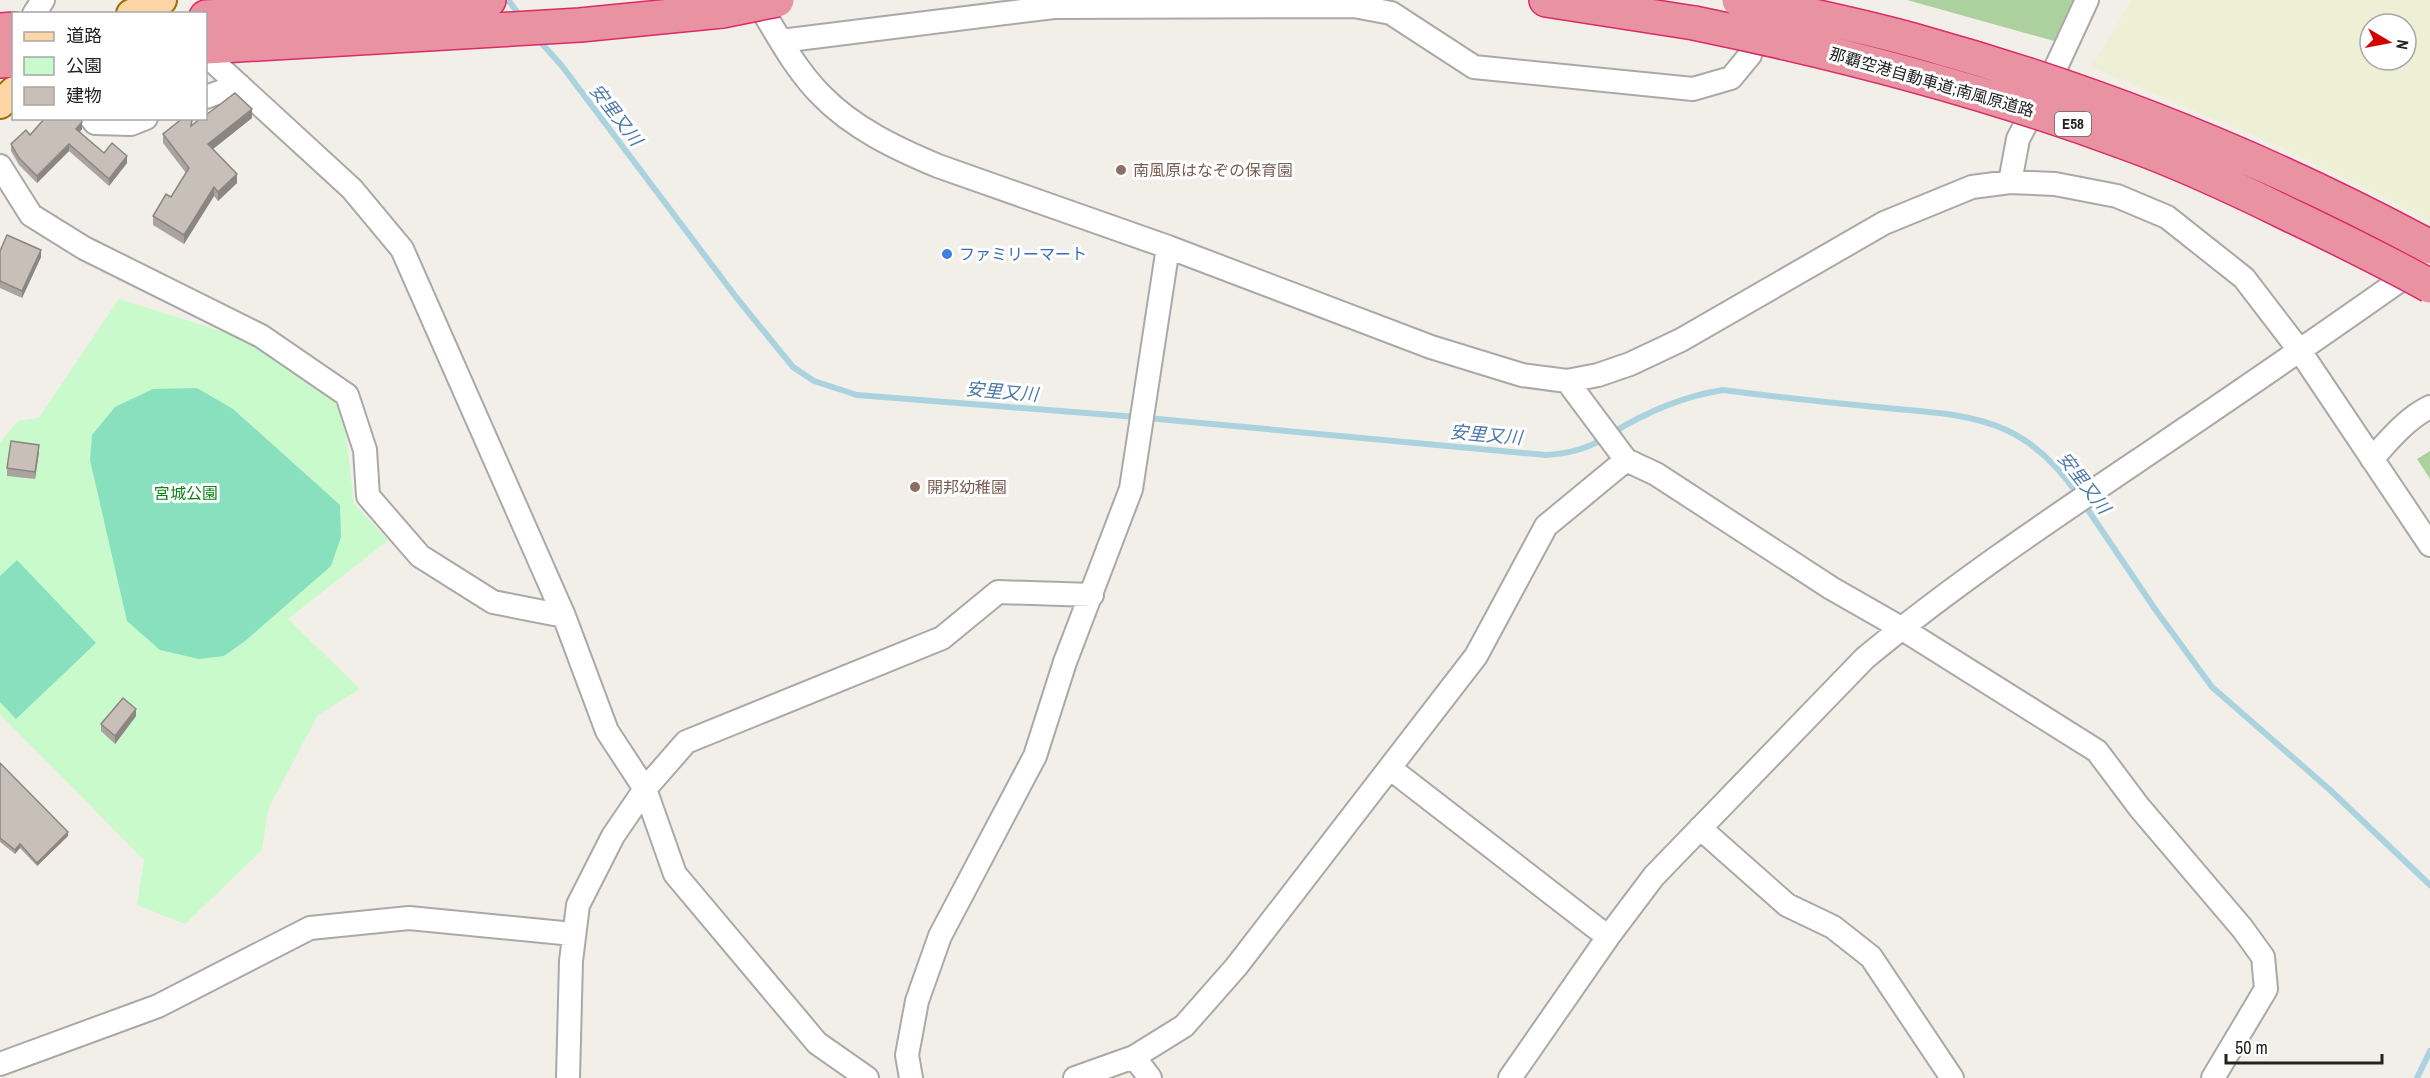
<svg xmlns="http://www.w3.org/2000/svg" width="2430" height="1078" font-family="'Archivo Narrow','Noto Sans JP',sans-serif">
	<rect width="100%" height="100%" fill="#f2efe9"/>
	<!-- farmland -->
	<path fill="#eef0d5" fill-rule="evenodd" d="M2132,0H2430V221L2281,147L2091,67ZM2370,24H2406V60H2370Z"/>
	<!-- forest -->
	<path fill="#add19e" d="M1907,0H2075L2054,41Z
		M2430,451V479L2417,459Z"/>
	<!-- park -->
	<path fill="#c8facc" d="M119,299L227,333L274,356L330,395L344,416L354,504L388,540L288,619L360,689L318,715L268,809L262,850L185,924L137,905L144,860L0,714V443L18,421L39,418Z"/>
	<!-- pitch -->
	<path fill="#88e0be" d="M197,388L233,409L340,505L341,537L331,566L245,641L224,656L199,659L160,650L127,621L90,460L92,435L115,407L153,389Z
		M17,560L96,643L16,719L0,702V576Z"/>
	<g fill="none" stroke-linecap="round" stroke-linejoin="round">
		<!-- stream -->
		<path stroke="#aad3df" stroke-width="6" d="M508,0L521,17
			M536,37L562,66L736,297L793,367L814,381L857,395L1137,417
			M1147,418L1546,455C1566,454 1586,449 1603,439
			M1612,433C1645,413 1684,396 1723,390C1777,397 1832,403 1887,408C1925,412 1969,413 2004,429C2036,443 2059,467 2078,495
			M2084,504L2157,612L2212,687L2329,789L2430,885
			M2417,1078L2430,1051"/>
		<!-- minor casing -->
		<g stroke="#a9a9a9" stroke-width="26">
			<path id="minor" d="M756,0C776,32 794,68 821,95C853,128 895,148 938,166L1168,247L1431,347L1522,375L1567,381L1598,375L1630,364L1681,340L1884,223L1972,187L2010,182L2055,184L2117,196L2167,217L2244,278L2300,351L2430,545
				M34,14L43,0
				M781,41L1054,7L1354,6L1391,13L1474,67L1693,89L1731,78L1750,55L1756,23
				M206,55L352,189L402,249L564,616L607,731L645,789L675,874L817,1043L867,1078
				M206,97L239,85
				M91,118L95,123L131,124L146,118
				M0,166L31,215L84,248L261,336L347,395L365,450L368,496L420,556L493,602L564,616
				M2010,182L2018,139L2057,65L2087,0
				M1567,381L1626,460L1656,474L1831,588L1901,628L2097,751L2139,807L2242,928L2263,957L2266,989L2213,1078
				M2372,459C2389,440 2407,418 2430,407
				M1391,769L1608,937
				M1700,828L1787,905L1833,927L1871,957L1952,1078
				M1134,1057L1150,1078
				M0,1064L158,1006L310,928L409,918L573,934
				M568,1078L571,961L578,905L613,836L645,789L686,742L942,638L998,592L1092,595
				M911,1078L907,1055L917,1001L940,936L1035,756L1065,662L1131,489L1168,247
				M1075,1078L1134,1057L1184,1026L1236,967L1476,656L1546,526L1626,460
				M1510,1078L1608,937L1654,876L1865,658C1953,585 2050,520 2145,456C2241,391 2336,326 2430,259"/>
		</g>
		<!-- major casing -->
		<g stroke="#a06b00" stroke-width="32">
			<path id="major" d="M131,14L162,0
				M0,104L14,91"/>
		</g>
		<!-- highway casing -->
		<g stroke="#dc2a67" stroke-width="36">
			<path id="highway" d="M1546,0L1694,23
				M206,17L489,0
				M0,30L14,29
				M206,47L580,25L722,11
				M0,61L14,60"/>
		</g>
		<!-- minor -->
		<use href="#minor" stroke="#fff" stroke-width="22"/>
		<!-- major -->
		<use href="#major" stroke="#fcd6a4" stroke-width="28"/>
		<!-- highway -->
		<use href="#highway" stroke="#e892a2" stroke-width="33"/>
		<!-- highway-bridge casing -->
		<g stroke="#dc2a67" stroke-width="36" stroke-linecap="butt">
			<path id="highway-bridge" d="M1739,0C1799,13 1861,25 1920,42C2096,91 2269,160 2430,247
				M722,11L777,0
				M1694,23C1840,53 1986,91 2126,143C2182,163 2235,188 2288,214C2336,237 2383,260 2430,286"/>
		</g>
		<!-- highway-bridge -->
		<use href="#highway-bridge" stroke="#e892a2" stroke-width="33"/>
	</g>
	<!-- wall -->
	<path fill="#aba49e" d="M193,118L192,125L252,118L213,149L237,183L218,201L214,196L184,244L153,225V216L171,197L186,173L163,143V134Z
		M82,129L80,132L104,153L127,163L109,186L69,151L37,183L19,165L11,151V144L30,135Z
		M0,251L41,257L22,298L0,288Z
		M39,452L35,479L7,476V468Z
		M136,716L115,744L101,731V724Z
		M0,763L68,836L37,866L20,848L15,854L0,842Z"/>
	<!-- shaded-wall -->
	<path fill="#8b8681" d="M252,109V118L208,153V144Z
		M82,122V129L76,136V129Z
		M69,144V151L37,183V176Z
		M127,156V163L109,186V179Z
		M237,174V183L218,201V192Z
		M214,187V196L184,244V235Z
		M41,250V257L22,298V291Z
		M39,445V452L35,479V472Z
		M136,709V716L115,744V736Z
		M68,832V836L37,866V863Z
		M20,844V848L15,854V850Z"/>
	<!-- building -->
	<path fill="#c7bfb8" stroke="#8b8681" stroke-width="1.5" d="M235,93L252,109L208,144L237,174L218,192L214,187L184,235L153,216L166,194L171,197L189,168L163,134L183,118H192L191,126L201,118H206V115Z
		M45,118H81L82,122L76,129L104,153L112,143L127,156L109,179L69,144L37,176L19,158L11,144L26,130L30,135Z
		M7,235L41,250L22,291L0,281V251Z
		M11,441L39,445L35,472L7,468Z
		M123,698L136,709L115,736L101,724Z
		M0,763L68,832L37,863L20,844L15,850L0,838Z"/>
	<!-- markers -->
	<g fill="#8d6e63" stroke="#fff" stroke-width="2">
		<circle cx="1121" cy="170" r="6"/>
		<circle cx="915" cy="487" r="6"/>
	</g>
	<circle fill="#3f7fe0" stroke="#fff" stroke-width="2" cx="947" cy="254" r="6"/>
	<g text-anchor="middle" stroke-width="6" stroke-linejoin="round" paint-order="stroke">
		<!-- shield labels -->
		<rect fill="#fff" stroke="#646464" stroke-width="1.5" x="2055" y="112" width="36" height="24" rx="4.5"/>
		<g font-size="15" font-weight="bold" fill="#222">
			<text x="2073" y="129">E58</text>
		</g>
		<!-- street labels -->
		<g font-size="16" fill="#222" stroke="#fff">
			<text transform="translate(1932 82) rotate(16)" y="6">那覇空港自動車道;南風原道路</text>
		</g>
		<!-- education labels -->
		<g font-size="16" fill="#785e54" stroke="#fff" text-anchor="start">
			<text x="1133" y="176">南風原はなぞの保育園</text>
			<text x="927" y="493">開邦幼稚園</text>
		</g>
		<!-- shop labels -->
		<g font-size="16" fill="#366cbe" stroke="#fff" text-anchor="start">
			<text x="959" y="260">ファミリーマート</text>
		</g>
		<!-- park labels -->
		<g font-size="16" fill="#0c8416" stroke="#fff">
			<text x="186" y="499">宮城公園</text>
		</g>
		<!-- water labels -->
		<g font-size="18" font-style="italic" fill="#4a7aab" stroke="#fff">
			<text transform="translate(616 115) rotate(52)" y="6">安里又川</text>
			<text transform="translate(1002 392) rotate(5)" y="6">安里又川</text>
			<text transform="translate(1486 435) rotate(5)" y="6">安里又川</text>
			<text transform="translate(2084 483) rotate(52)" y="6">安里又川</text>
		</g>
	</g>
	<!-- legend -->
	<rect x="12" y="12" width="195" height="108" fill="#ffffff" stroke="#a7a7a7" stroke-width="1.5"/>
	<rect x="24" y="32" width="30" height="9" fill="#fcd6a4" stroke="#a7a7a7" stroke-width="1.5"/>
	<text x="66" y="42" font-size="18" fill="#222222">道路</text>
	<rect x="24" y="57" width="30" height="18" fill="#c8facc" stroke="#a7a7a7" stroke-width="1.5"/>
	<text x="66" y="72" font-size="18" fill="#222222">公園</text>
	<rect x="24" y="87" width="30" height="18" fill="#c7bfb8" stroke="#a7a7a7" stroke-width="1.5"/>
	<text x="66" y="102" font-size="18" fill="#222222">建物</text>
	<!-- north arrow -->
	<g transform="translate(2388 42) rotate(100)"><circle r="28" fill="#ffffff" stroke="#a7a7a7" stroke-width="1.5"/>
	<path d="M0-4.5L10 22L0 15L-10 22Z" fill="#d40000"/>
	<text y="-9" font-size="16" font-weight="bold" text-anchor="middle" fill="#222222">N</text>
	</g>
	<!-- scale -->
	<path d="M2226 1054v9h156v-9" fill="none" stroke="#222222" stroke-width="3"/>
	<text x="2235" y="1054" font-size="18" fill="#222222" stroke="#ffffff" stroke-width="4.5" paint-order="stroke">50 m</text>
</svg>
